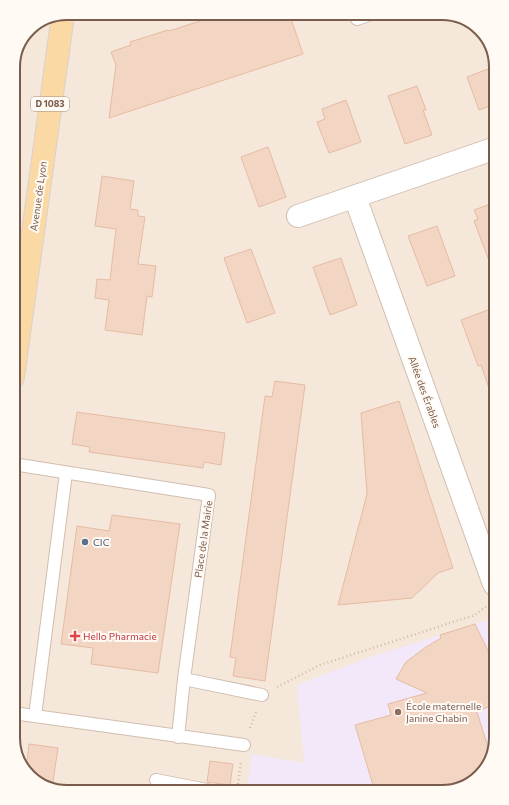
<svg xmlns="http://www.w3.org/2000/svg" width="509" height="805" font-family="Commissioner,sans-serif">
	<rect width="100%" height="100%" fill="#fdf6ec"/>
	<!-- residential -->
	<path fill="#f5e8da" d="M67,13H446L472,22L490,43L496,67V738L466,786L442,792H64L37,783L19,762L13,738V64L29,29Z"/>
	<!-- education -->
	<path fill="#f3e8fa" d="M494,618L496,623V738L489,765L466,786L442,792H247L252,754L304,763L297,685L364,659Z"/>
	<!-- building -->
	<path fill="#f3d5c3" stroke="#e6bba3" d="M225,13H289L303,54L109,118L116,65L111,52L131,45L130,42L168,30L169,31Z
		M496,66V104L479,110L467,77Z
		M417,86L426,110H423L432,135L405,144L388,96Z
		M346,100L361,142L329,153L317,122L325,119L322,109Z
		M268,147L286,197L259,207L241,157Z
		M102,176L134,181L130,209L138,210V216L145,217L138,264L156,266L152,297L147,296L142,335L105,330L109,300L95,298L97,279L110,280L116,229L95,226Z
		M496,202V274H494L474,221L478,219L474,210Z
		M437,226L455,276L427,286L408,236Z
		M251,249L275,313L247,323L224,258Z
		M341,258L357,305L330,315L313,267Z
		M496,307V399L493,400L481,365L478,366L461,320Z
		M275,381L305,385L265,681L233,676L236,658L230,657L265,396L272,397Z
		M399,401L453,568L438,573L412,598L338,605L367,494L361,413Z
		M77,412L225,433L221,465L204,462L203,468L89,452L90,447L72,444Z
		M112,515L180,524L158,673L91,664L93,648L61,644L77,526L109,531Z
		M475,624L496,667V703L477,712L491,757L489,765L470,783L451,789L452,790L442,792H375L355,725L391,715L388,704L427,693L396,679L406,662L426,647L441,638L440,635Z
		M29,744L58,748L52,788L37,783L26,770Z
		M210,761L233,764L230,785L207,782Z"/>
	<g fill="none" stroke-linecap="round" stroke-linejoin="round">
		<!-- lane casing -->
		<g stroke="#d1beb0" stroke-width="14">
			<path id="lane" d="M355,13L357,19L374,13
				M13,464L209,495L184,679L262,695
				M13,713L244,745
				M35,716L66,473
				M178,737L184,679
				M156,780L212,791V792"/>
		</g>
		<!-- street casing -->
		<g stroke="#d1beb0" stroke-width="24">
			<path id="street" d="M355,197L494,584L496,586
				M298,216L496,148"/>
		</g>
		<!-- primary casing -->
		<g stroke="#dad1cd" stroke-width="24">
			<path id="primary" d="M13,377L63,15"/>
		</g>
		<!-- path -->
		<path stroke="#d9b8a5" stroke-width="2.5" stroke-dasharray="1 3" stroke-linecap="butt" d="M164,13L166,20L190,13
			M277,687L320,665L475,615L487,606
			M250,728L256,712
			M237,792L241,762"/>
		<!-- lane -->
		<use href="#lane" stroke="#fff" stroke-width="12"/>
		<!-- street -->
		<use href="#street" stroke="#fff" stroke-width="22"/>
		<!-- primary -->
		<use href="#primary" stroke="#fbd9a5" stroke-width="22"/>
	</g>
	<!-- markers -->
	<circle fill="#5c6f8a" stroke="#fffaf3" stroke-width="1.5" cx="85" cy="542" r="4"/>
	<path fill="#e0444e" stroke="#fffaf3" stroke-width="1.5" d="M73 630h4v4h4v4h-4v4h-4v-4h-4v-4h4z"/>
	<circle fill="#8d6e63" stroke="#fffaf3" stroke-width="1.5" cx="398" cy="712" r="4"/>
	<g text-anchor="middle" stroke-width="4" stroke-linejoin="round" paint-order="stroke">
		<!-- shield labels -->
		<rect fill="#fffaf3" stroke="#a28b7f" stroke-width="1" x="31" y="97" width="38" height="14" rx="3"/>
		<g font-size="9" font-weight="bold" fill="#7a5c4d">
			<text x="50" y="107">D 1083</text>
		</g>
		<!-- street labels -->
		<g font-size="10" fill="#7a5c4d" stroke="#fffaf3">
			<text transform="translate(38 196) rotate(-82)" y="4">Avenue de Lyon</text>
			<text transform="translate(425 392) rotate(70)" y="4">Allée des Érables</text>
			<text transform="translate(203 539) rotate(-82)" y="4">Place de la Mairie</text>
		</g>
		<!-- service labels -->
		<g font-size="10" fill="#4e5e75" stroke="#fffaf3" text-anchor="start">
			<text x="93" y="546">CIC</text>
		</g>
		<!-- health labels -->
		<g font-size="10" fill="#be3a42" stroke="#fffaf3" text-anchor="start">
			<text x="83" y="640">Hello Pharmacie</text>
		</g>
		<!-- education labels -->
		<g font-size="10" fill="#785e54" stroke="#fffaf3" text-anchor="start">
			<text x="406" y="710">École maternelle<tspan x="406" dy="12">Janine Chabin</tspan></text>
		</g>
	</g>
	<!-- crop -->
	<path d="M0 0H509V805H0ZM67 20H442A47 47 0 0 1 489 67V738A47 47 0 0 1 442 785H67A47 47 0 0 1 20 738V67A47 47 0 0 1 67 20Z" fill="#fffaf3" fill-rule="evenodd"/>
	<path fill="none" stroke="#7a5c4d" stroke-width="2" d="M67 20H442A47 47 0 0 1 489 67V738A47 47 0 0 1 442 785H67A47 47 0 0 1 20 738V67A47 47 0 0 1 67 20Z"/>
</svg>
